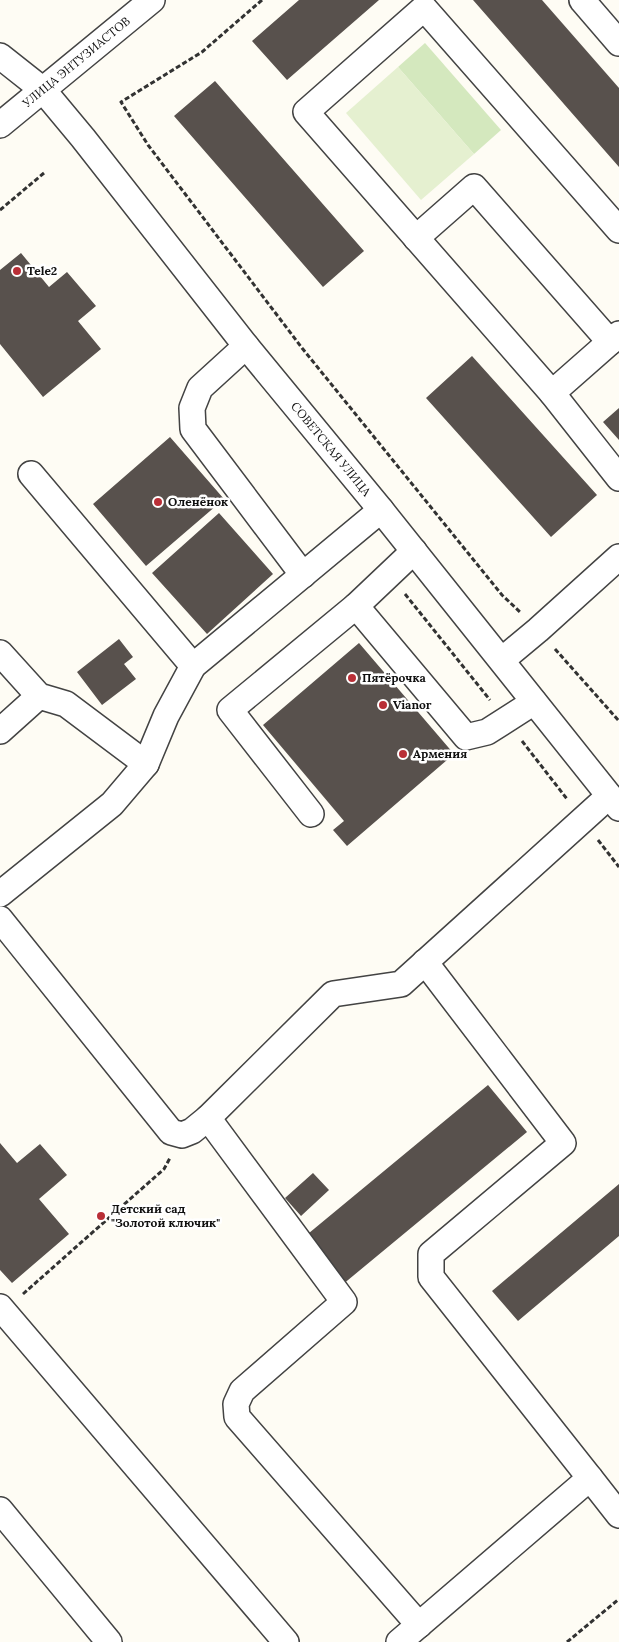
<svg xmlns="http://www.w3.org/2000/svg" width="619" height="1642" font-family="Lora,serif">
	<rect width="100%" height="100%" fill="#fefcf4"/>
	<!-- green -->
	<path fill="#d4e8be" d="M425,43L501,130L474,154L398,67Z"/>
	<!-- pitch -->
	<path fill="#e5f0d0" d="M398,67L474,154L421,200L346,113Z"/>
	<!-- building -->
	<path fill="#58514d" d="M299,0H379L287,80L252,41Z
		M473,0H542L619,88V167Z
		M215,81L364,251L323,287L174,116Z
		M21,253L49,287L67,272L96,306L78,321L101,349L43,397L0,344V270Z
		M472,356L597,495L551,537L426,398Z
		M619,408V440L603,422Z
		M170,437L224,499L146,566L93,504Z
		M219,513L273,574L207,634L152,573Z
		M119,639L133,657L124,664L136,679L102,705L77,672Z
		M359,643L454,754L347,846L333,830L344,821L263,725Z
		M488,1085L527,1132L342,1285L303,1238Z
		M0,1143L17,1163L40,1144L67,1175L39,1199L69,1234L12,1283L0,1270Z
		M313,1173L329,1190L301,1216L285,1198Z
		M619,1184V1236L518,1321L492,1291Z"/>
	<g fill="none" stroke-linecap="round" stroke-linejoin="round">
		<!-- minor casing -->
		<g stroke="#434343" stroke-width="28">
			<g id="minor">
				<path d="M582,0L619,43"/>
				<path id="s1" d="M0,56L43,90L83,138L246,346L381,510L619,808"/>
				<path id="s2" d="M0,125L152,0"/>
				<path d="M416,238L474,187L610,342"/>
				<path d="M619,334L552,393L619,478"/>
				<path d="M246,346L200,388L192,408L193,429L303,575"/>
				<path d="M552,393L306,112L424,8L619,230"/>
				<path d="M31,474L193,666"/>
				<path d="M414,551L356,606L466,737L487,732L534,702"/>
				<path d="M0,653L39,696L66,704L146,764"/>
				<path d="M502,660L538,630L619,557"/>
				<path d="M0,731L39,696"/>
				<path d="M311,814L230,710L356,606"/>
				<path d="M0,894L112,804L146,764L166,716L193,666L381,510"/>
				<path d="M0,919L171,1132L182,1135L192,1131L208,1118L333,994L401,984L609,796"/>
				<path d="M425,962L563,1143L431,1254V1277L590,1478"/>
				<path d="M208,1118L344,1302L242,1391L236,1404L237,1417L419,1625"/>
				<path d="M0,1307L286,1642"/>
				<path d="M0,1510L109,1642"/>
				<path d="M399,1642L590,1478L619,1515"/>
			</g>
		</g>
		<!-- path -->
		<path stroke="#323232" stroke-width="3" stroke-dasharray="5 2.5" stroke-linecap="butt" d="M262,0L202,52L121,102L148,145L302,348L502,595L520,612
			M0,210L44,173
			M405,594L490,700
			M555,649L619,721
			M522,741L567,799
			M598,840L619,867
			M23,1294L164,1169L170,1158
			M567,1642L619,1599"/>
		<!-- minor -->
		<use href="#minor" stroke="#fff" stroke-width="25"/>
	</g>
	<!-- markers -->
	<g fill="#b92f37" stroke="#fff" stroke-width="2">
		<circle cx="17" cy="271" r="5"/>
		<circle cx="158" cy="502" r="5"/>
		<circle cx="352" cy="678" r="5"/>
		<circle cx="383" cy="705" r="5"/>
		<circle cx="403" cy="754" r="5"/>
		<circle cx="101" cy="1216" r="5"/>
	</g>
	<g text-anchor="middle" stroke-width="5" stroke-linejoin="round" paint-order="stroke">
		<!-- street labels -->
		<g font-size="12" fill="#101010" stroke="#fff">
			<text dy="4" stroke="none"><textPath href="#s2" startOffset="99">УЛИЦА ЭНТУЗИАСТОВ</textPath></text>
			<text dy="4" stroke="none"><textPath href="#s1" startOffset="515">СОВЕТСКАЯ УЛИЦА</textPath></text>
		</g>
		<!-- poi labels -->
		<g font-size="12" font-weight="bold" fill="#101010" stroke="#fff" text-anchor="start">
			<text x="27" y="275">Tele2</text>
			<text x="168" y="506">Оленёнок</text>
			<text x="362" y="682">Пятёрочка</text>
			<text x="393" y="709">Vianor</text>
			<text x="413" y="758">Армения</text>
			<text x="111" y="1213">Детский сад<tspan x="111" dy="14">"Золотой ключик"</tspan></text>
		</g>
	</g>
</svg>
